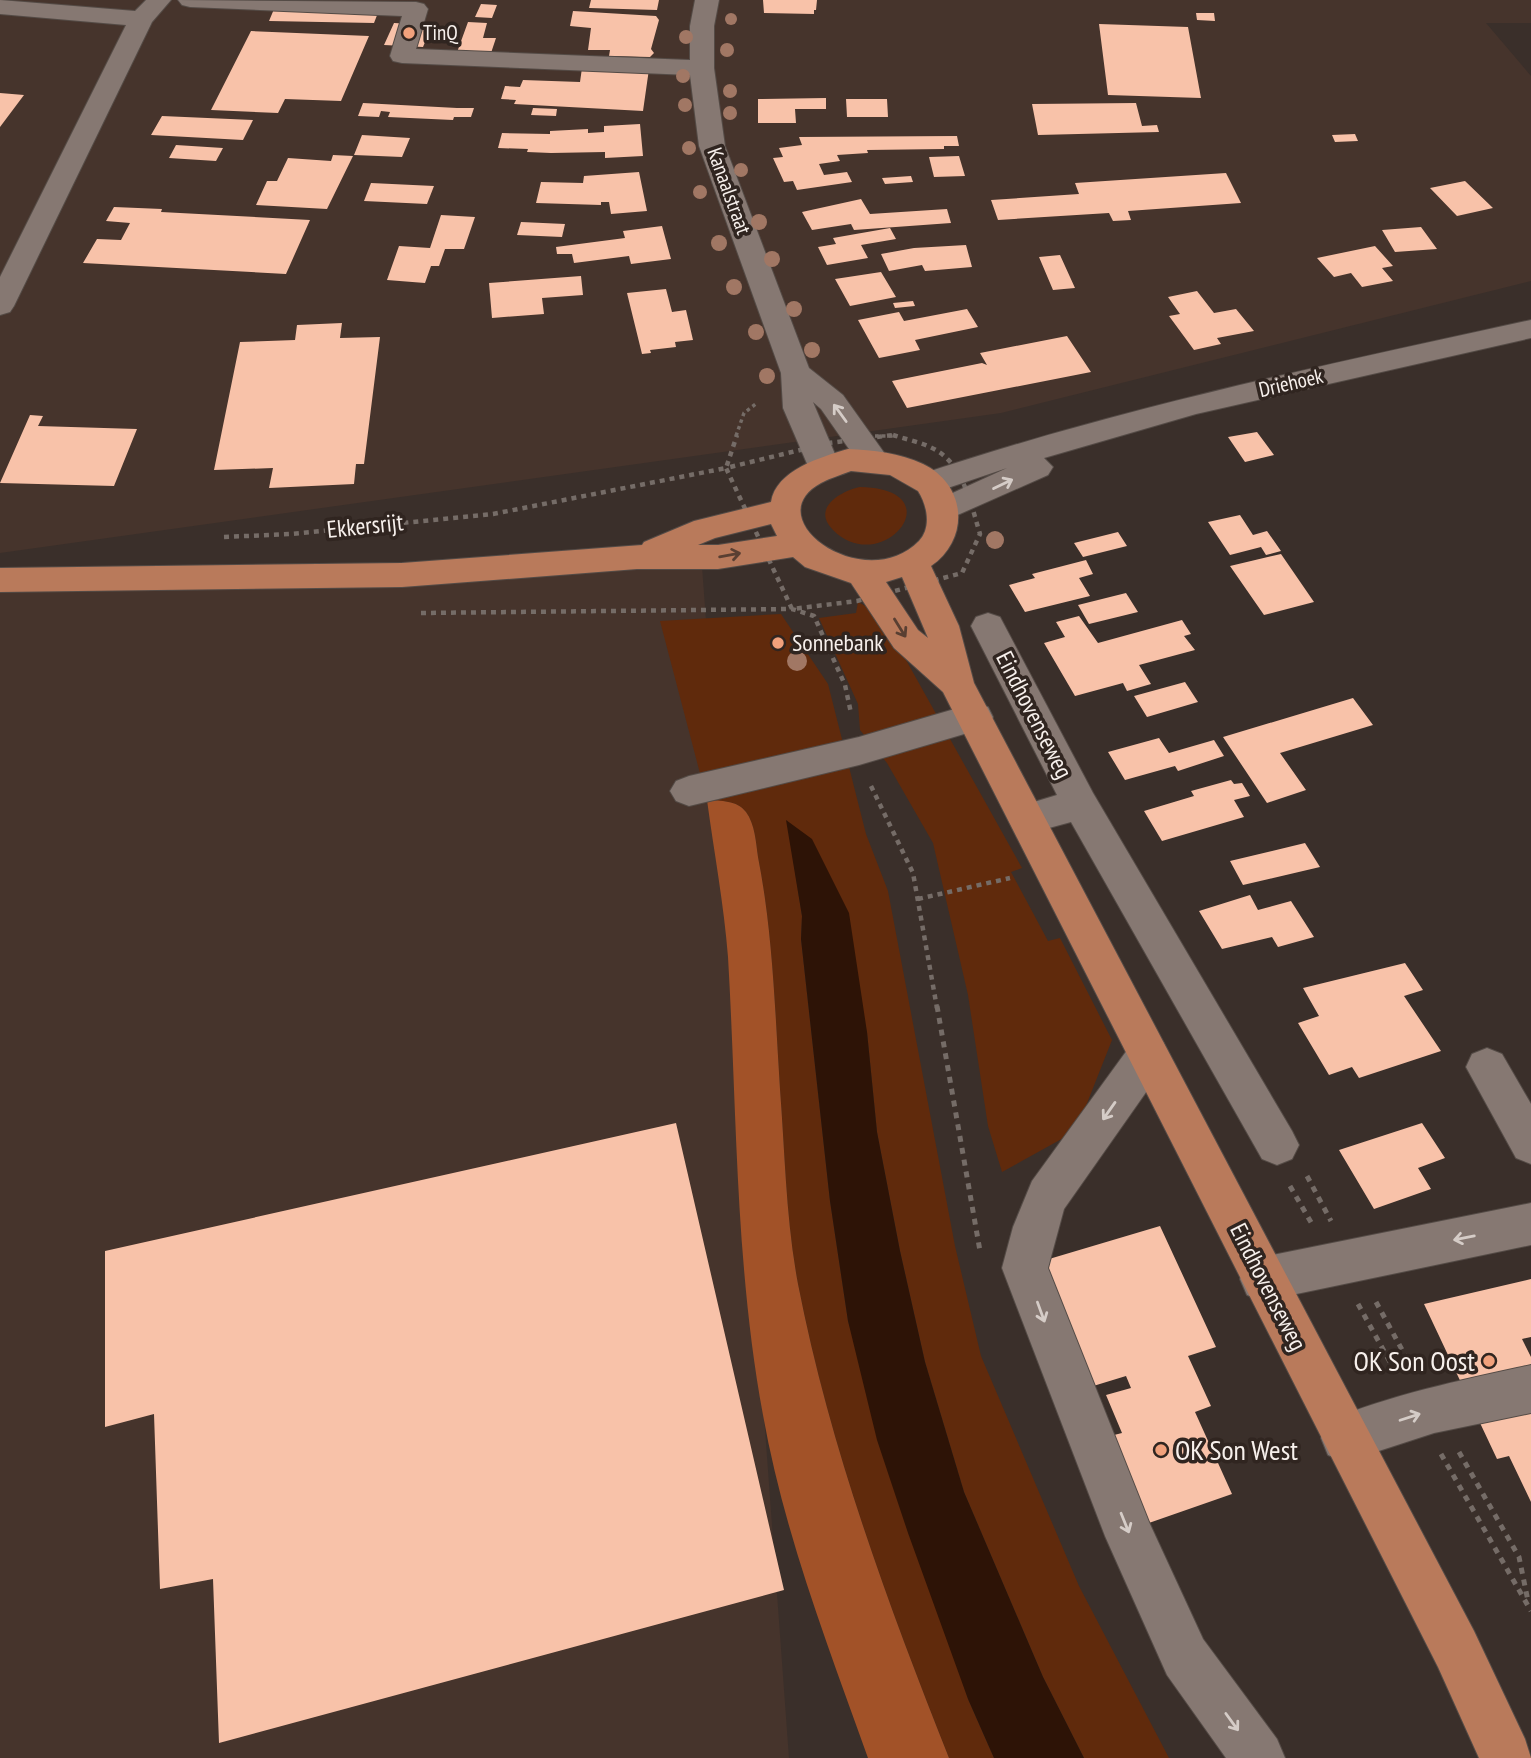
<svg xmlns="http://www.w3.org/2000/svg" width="1531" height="1758" font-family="'PT Sans Narrow',sans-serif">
	<rect width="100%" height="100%" fill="#3a2f2a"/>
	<!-- built -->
	<path fill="#46342c" d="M0,0H1531V23H1486L1531,76V281L1001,413L0,553Z
		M702,566L789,1758H0V577Z"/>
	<!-- green -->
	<path fill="#602a0c" d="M860,487C956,489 882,579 833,530C811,508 841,491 860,487Z
		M858,602L876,612L901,651L1022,868L1011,872L1048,941L1060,938L1112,1040L1076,1131L1002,1172L988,1126L968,995L933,843L887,763L860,730L858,704L819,618L856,613Z
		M781,614L828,684L866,834L888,891L955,1246L981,1356L1079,1586L1169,1758H1084L1043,1677L964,1492L925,1362L900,1251L877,1132L867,1032L787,820L802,916L801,939L830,1201L848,1321L968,1699L994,1758H949C888,1604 830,1448 798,1284C786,1220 785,1154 780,1089C775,1012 773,933 758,857C756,843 755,824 746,812C737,800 721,801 707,800L660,621Z"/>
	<!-- forest -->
	<path fill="#a25228" d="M707,800C721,801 737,800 746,812C755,824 756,843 758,857C773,933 775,1012 780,1089C785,1154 786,1220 798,1284C830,1448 888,1604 949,1758H868C828,1646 784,1533 763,1415C735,1264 737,1110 728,957C724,905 714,852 707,800Z"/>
	<!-- water -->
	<path fill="#2d1306" d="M786,820L812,839L849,913L867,1032L877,1132L900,1251L925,1362L964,1492L1043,1677L1084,1758H994L968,1699L908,1533L877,1440L848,1321L830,1201L801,939L802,916Z"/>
	<!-- building -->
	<path fill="#f8c2a9" d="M591,0H659L657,10L589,8Z
		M763,0H817L816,10H814V14L764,13Z
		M277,2L381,5L374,23L269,21Z
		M481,4L497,5L492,18L475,17Z
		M573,11L656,16L659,20L651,49L654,53L650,57L609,56L610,50H588L591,28L570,26Z
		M1196,13H1214L1215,21L1197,20Z
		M468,22L487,23L483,38H496L490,56L456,55Z
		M394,23L432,25L423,47L384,45Z
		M1099,24L1188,27L1201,98L1108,95Z
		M251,31L369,36L341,101L285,99L278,113L211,110Z
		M582,68L649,69L643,111L514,104L516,100L501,99L505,86L520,87L523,80L580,82Z
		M0,93L24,95L0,127Z
		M826,98V109H795L796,123H758V99Z
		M846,99H887L888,117H847Z
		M363,103L457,108H474L471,117H454L453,120L388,117L390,112L381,111L379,117L358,116Z
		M1136,103L1142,126L1157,125L1159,132L1038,135L1032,104Z
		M533,108L557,109L556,116L531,115Z
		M162,116L253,120L243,140L151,135Z
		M640,124L643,156L605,158V152L551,153L527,152L528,149L498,148L502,133L550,134V131L588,129V133L604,132V126Z
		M1355,134L1358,141L1335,142L1332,135Z
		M362,135L410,138L402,157L354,155Z
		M957,136L959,146H944V149L867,150L868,153L837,155L840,161L819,164L824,175L847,172L852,182L797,190L793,181L784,182L773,158L783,157L779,148L802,145L799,137Z
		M176,145L223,148L216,161L169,158Z
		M333,155L353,156L327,209L256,205L267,181H277L288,158L331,161Z
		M959,156L965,176L934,177L929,157Z
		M639,172L647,211L611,214L609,202H601V205L536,203L541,182L583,183L584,176Z
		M1226,173L1241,203L1128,211L1131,220L1113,221L1109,213L998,220L991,200L1079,194L1075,183Z
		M911,176L913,182L885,184L882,178Z
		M1465,181L1493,208L1457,216L1430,188Z
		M371,183L434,186L427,204L364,201Z
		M861,199L870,214L947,209L951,223L854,230L851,224L812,230L802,212Z
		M114,207L162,209L161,212L310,220L286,274L83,263L97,239L121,240L130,223L106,221Z
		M441,215L475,217L464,249H445L439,266H431L425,283L387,280L399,246L430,248Z
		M521,222L565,224L562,237L517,235Z
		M662,226L671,259L631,264L629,256L574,263L572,254H557L556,247L625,238L623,231Z
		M1421,227L1437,249L1395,252L1382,230Z
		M890,228L896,239L861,245L868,258L827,265L818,247L836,244L833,238Z
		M966,245L972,267L925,271L922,265L889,271L881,254L914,248Z
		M1375,246L1393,266L1382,268L1393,281L1362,287L1351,273L1334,277L1317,258Z
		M1060,255L1075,288L1053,290L1039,257Z
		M881,272L896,297L850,306L835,279Z
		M581,276L583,295L542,298L544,314L492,318L489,283Z
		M666,289L672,312L686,310L693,340L675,342L676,347L650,350L651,353L642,354L627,293Z
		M1197,291L1214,313L1236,309L1254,331L1217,338L1221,344L1194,350L1169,316L1180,314L1168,297Z
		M913,301L915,306L895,308L893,303Z
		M967,309L978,327L915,340L920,350L879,358L858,320L899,312L904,321Z
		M342,323L340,338L380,337L364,464H356L354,484L269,488L273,468L214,470L240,342L295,340L297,325Z
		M1067,336L1091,372L907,408L892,381L982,363L987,365L980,353Z
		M30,415L43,416L38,426L137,429L114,486L0,483Z
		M1257,432L1274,455L1245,462L1228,437Z
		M1240,515L1253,535L1267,531L1281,551L1266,555L1261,547L1230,555L1208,522Z
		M1118,532L1127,546L1083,557L1074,543Z
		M1281,554L1314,602L1264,615L1230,566Z
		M1086,560L1093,574L1079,578L1090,596L1025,612L1009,585L1035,578L1032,574Z
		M1126,593L1138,612L1089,624L1078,605Z
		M1079,616L1098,643L1182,620L1191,634L1184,636L1195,650L1139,665L1151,684L1127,691L1123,683L1075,696L1044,643L1065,637L1056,622Z
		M1185,682L1198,702L1147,717L1134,696Z
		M1353,698L1373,725L1280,753L1306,790L1267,803L1223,737Z
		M1159,738L1169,753L1214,740L1224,756L1178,771L1175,766L1125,780L1108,752Z
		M1231,780L1234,784L1242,783L1250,796L1234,800L1244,817L1162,841L1144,811L1194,796L1191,791Z
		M1305,843L1320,867L1243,885L1230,861Z
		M1250,895L1258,910L1291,901L1314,937L1278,947L1272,937L1222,949L1199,911Z
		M1405,963L1423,990L1404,996L1441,1051L1359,1078L1352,1067L1329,1075L1298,1023L1319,1016L1303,988Z
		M676,1123L784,1590L219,1743L213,1579L160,1589L154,1414L105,1427V1251Z
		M1422,1123L1445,1158L1418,1168L1431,1189L1374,1209L1339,1150Z
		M1160,1226L1216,1347L1188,1356L1211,1406L1195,1412L1232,1494L1146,1524L1110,1436L1122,1433L1106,1395L1131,1388L1126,1376L1090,1387L1039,1262Z
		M1531,1279V1337L1522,1339L1531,1357V1502L1509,1456L1497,1459L1424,1304Z"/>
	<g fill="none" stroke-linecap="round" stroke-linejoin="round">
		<!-- minor casing -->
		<g stroke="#544b46" stroke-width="2">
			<path id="minor" d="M0,0L135,11L146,0H171L152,22L14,306L10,312L0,315V277L126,25L0,14Z
				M178,0L416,2L424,4L428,9L416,49L690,60V26L695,0H719L714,26V68L725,146L809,368L843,395L890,461L885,469L874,472L863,469L821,409L813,402L840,466L835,474L824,477L813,474L808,466L783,408L781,373L699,146L690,75L402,63L393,61L390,56L402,16L190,7L182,5Z
				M1531,320V338L1196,414L1044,458L1053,467L1048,475L944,521L933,518L928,510L933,502L1007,468L930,494L919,491L914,483L919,475C1119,408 1325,365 1531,320Z
				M988,613L1000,617L1093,793L1292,1131L1299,1145L1292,1159L1277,1165L1262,1159L1071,822L1027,834L1014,830L1008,819L1014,808L1057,795L971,626L976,617Z
				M975,703L988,707L993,717L988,727L859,765L689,806L676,801L670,791L676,781L689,776L859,737Z
				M1148,1036L1163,1042L1169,1055L1163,1068L1064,1209L1048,1268L1149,1522L1203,1639L1277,1739L1285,1758H1226L1167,1675L1105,1536L1002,1268L1013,1227L1032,1181L1133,1042Z
				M1487,1048L1502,1054L1531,1104V1164L1516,1158L1466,1067L1472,1054Z
				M1531,1203V1245L1263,1301L1247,1295L1240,1279L1247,1263L1263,1257Z
				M1531,1365V1413L1434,1433L1345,1462L1328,1455L1321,1438L1328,1421C1393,1394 1462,1380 1531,1365Z"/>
		</g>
		<!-- major casing -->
		<g stroke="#544b46" stroke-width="2">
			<path id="major" d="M848,449C873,450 900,453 923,464C967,485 970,539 931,566L959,626L974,683L1474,1631L1525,1739L1531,1758H1479L1438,1667L943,692L894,648L851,583L805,567L793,557L718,569H637L402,587L0,592V568L402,563L642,545L644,542L694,521L771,502C776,470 821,457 848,449ZM851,471L890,475L918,491C927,505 932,527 919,541C865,596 755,519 821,483C830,478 841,475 851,471ZM771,524L777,536L718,545H698L715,538ZM902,577L928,638L918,630L886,582Z"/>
		</g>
		<!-- path-far2 -->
		<path stroke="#756c67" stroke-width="3.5" stroke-dasharray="3.5 3.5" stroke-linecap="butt" d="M736,436L744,413L757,403
			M875,436H897"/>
		<!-- path-far1 -->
		<path stroke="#756c67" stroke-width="4.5" stroke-dasharray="5 5" stroke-linecap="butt" d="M893,435C908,440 926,443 939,452C964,468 972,508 980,534L962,573L857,601L792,609L726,468L829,443Z
			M224,537L291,534L493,514L726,468L737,435
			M421,613L792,609L814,616L845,685L851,713
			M871,786L913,873L937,1008
			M918,899L1010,878"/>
		<!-- path -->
		<path stroke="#756c67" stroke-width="5" stroke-dasharray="6 6" stroke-linecap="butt" d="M937,1006L980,1251
			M1307,1176L1331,1221
			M1290,1186L1312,1224
			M1376,1302L1412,1368
			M1358,1304L1396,1373
			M1459,1452L1519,1557L1528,1601
			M1441,1454L1531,1611"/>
		<!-- minor -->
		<use href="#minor" fill="#867872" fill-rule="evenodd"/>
		<!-- major -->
		<use href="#major" fill="#b97a5b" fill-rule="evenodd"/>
	</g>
	<!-- trees -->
	<g fill="#a17764">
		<circle cx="731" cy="19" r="6"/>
		<circle cx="686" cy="37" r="7"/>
		<circle cx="727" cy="50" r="7"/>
		<circle cx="683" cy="76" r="7"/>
		<circle cx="730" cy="91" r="7"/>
		<circle cx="685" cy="105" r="7"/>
		<circle cx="730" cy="113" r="7"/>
		<circle cx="689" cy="148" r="7"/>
		<circle cx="741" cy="170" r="7"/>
		<circle cx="700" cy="192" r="7"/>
		<circle cx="759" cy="222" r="8"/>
		<circle cx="719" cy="243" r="8"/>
		<circle cx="772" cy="259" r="8"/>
		<circle cx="734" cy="287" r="8"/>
		<circle cx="794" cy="309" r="8"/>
		<circle cx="756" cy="332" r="8"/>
		<circle cx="812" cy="350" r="8"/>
		<circle cx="767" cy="376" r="8"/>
		<circle cx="995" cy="540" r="9"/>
		<circle cx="797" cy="661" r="10"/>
	</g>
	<!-- one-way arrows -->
	<defs><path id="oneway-shaft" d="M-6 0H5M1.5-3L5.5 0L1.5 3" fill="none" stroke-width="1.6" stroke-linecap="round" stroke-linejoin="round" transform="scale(1.75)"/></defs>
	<g stroke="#d5ccc7">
		<use href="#oneway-shaft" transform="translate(840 413) rotate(-126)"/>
		<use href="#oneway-shaft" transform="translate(1003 484) rotate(-26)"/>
		<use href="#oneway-shaft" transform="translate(1109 1111) rotate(125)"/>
		<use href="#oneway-shaft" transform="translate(1464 1238) rotate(169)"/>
		<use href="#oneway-shaft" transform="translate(1041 1312) rotate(70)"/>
		<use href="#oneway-shaft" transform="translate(1410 1417) rotate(-18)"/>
		<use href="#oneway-shaft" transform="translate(1125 1523) rotate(68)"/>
		<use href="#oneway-shaft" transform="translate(1232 1722) rotate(54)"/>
	</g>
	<g stroke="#593f32">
		<use href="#oneway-shaft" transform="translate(730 555) rotate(-10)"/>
		<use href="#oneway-shaft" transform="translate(900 628) rotate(58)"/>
	</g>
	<!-- markers -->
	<g fill="#f1a17c" stroke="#302520" stroke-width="2.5">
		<circle cx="409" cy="33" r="7"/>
		<circle cx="778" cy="643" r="7"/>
		<circle cx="1489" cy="1361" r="7"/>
		<circle cx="1161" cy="1450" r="7"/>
	</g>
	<g text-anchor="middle" stroke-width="7" stroke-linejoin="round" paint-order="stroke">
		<!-- far-poi labels -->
		<g font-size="21" fill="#f7f0ec" stroke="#302520" text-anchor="start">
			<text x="423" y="40">TinQ</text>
		</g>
		<!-- far-street labels -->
		<g font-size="21" fill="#f7f0ec" stroke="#302520">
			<text transform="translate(729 191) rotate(70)" y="7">Kanaalstraat</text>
			<text transform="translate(1291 383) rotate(-13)" y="7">Driehoek</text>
		</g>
		<!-- street labels -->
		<g font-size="24" fill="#f7f0ec" stroke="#302520">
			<text transform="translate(365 526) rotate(-6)" y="8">Ekkersrijt</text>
			<text transform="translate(1034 715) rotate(63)" y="8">Eindhovenseweg</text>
			<text transform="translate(1268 1287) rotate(63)" y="8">Eindhovenseweg</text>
		</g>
		<!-- poi labels -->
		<g font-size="24" fill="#f7f0ec" stroke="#302520" text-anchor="start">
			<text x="792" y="651">Sonnebank</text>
		</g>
		<!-- near-poi labels -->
		<g font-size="28" fill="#f7f0ec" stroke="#302520" text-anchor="end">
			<text x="1475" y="1371">OK Son Oost</text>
			<text x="1175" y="1460" text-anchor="start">OK Son West</text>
		</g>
	</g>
</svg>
